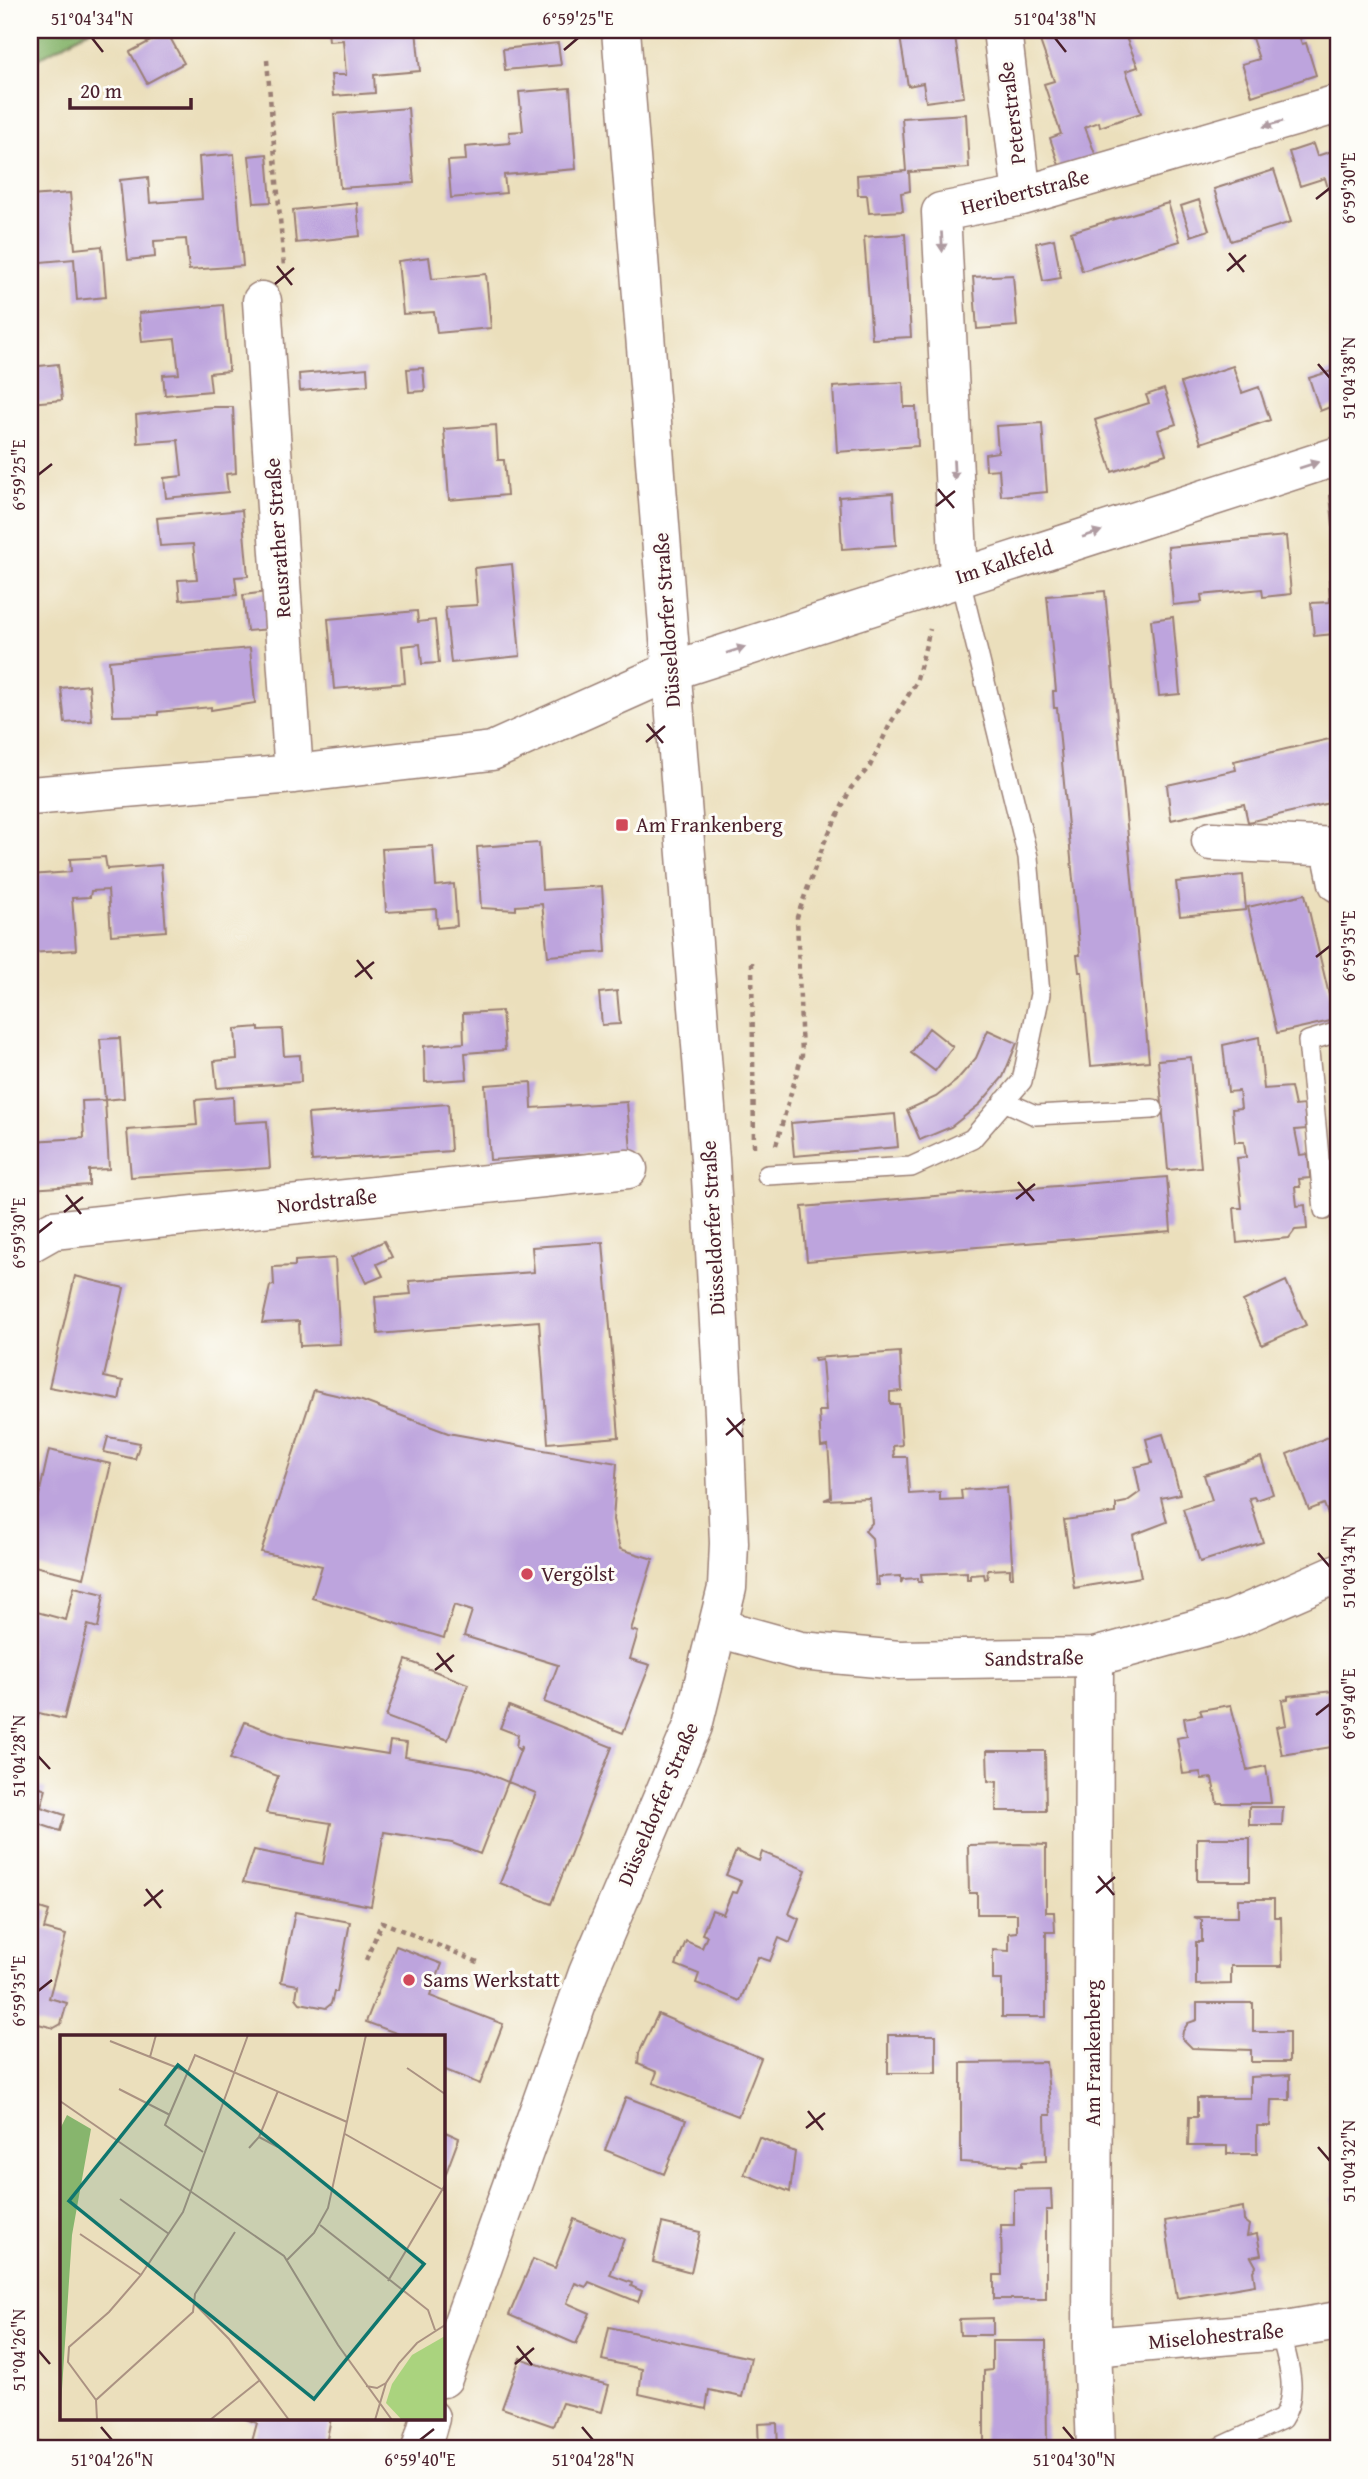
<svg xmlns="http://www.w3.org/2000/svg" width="1368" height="2479" font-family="'Gentium Book Plus',serif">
	<rect width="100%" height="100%" fill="#fdfcf7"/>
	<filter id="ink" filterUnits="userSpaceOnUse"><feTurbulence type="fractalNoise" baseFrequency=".0143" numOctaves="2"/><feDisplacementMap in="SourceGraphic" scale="14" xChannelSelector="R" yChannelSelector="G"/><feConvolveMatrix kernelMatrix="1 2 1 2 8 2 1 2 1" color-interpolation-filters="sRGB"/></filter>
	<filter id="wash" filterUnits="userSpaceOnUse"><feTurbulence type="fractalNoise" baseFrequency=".00686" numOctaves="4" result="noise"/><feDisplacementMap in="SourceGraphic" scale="28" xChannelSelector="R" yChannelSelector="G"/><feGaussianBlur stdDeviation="1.57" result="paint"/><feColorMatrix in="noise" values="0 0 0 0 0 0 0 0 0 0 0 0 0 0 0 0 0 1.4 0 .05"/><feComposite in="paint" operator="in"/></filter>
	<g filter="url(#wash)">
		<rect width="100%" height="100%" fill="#ebdfbc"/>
		<!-- forest -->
		<path fill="#87b56d" stroke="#686a4c" stroke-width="2" d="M30,30H90L30,63Z"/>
		<g id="blocks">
			<!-- building -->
			<path fill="#bda4dd" d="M328,30H416L420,71L374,75L375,93L333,96L331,75H346L343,40L329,41Z
				M954,30L964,97L926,102L923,83L908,86L900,37Z
				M1051,30H1123L1138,67L1126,71L1141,113L1100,127L1099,122L1085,127L1097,159L1061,171L1050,138L1061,134L1044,84L1054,81L1038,35Z
				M1260,30H1297L1302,44L1306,43L1316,75L1252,96L1242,64L1259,59L1252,38L1261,35Z
				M167,32L184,63L147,83L130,52Z
				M558,43L561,65L505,70L503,49Z
				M570,88L576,169L504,175L506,193L451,198L448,161L466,160L465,147L510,143L509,132L523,131L519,92Z
				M408,108L414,183L340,188L334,114Z
				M966,114L969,168L909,172L910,191L901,193L903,211L869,213L867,195H858L857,175L906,171L902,118Z
				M1313,144L1317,156L1338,149V206L1334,208L1325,178L1300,186L1289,152Z
				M234,154L243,266L189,270L186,239L154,241L155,257L128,260L120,180L148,177L150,203L202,199L199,157Z
				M267,154L271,202L254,203L249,156Z
				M1274,170L1291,222L1231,241L1214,189Z
				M70,193L75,249L102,246L106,297L77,300L74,259L30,263V196Z
				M1199,200L1209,230L1191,236L1181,206Z
				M357,203L360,236L296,243L293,210Z
				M1168,203L1180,241L1082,271L1071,232Z
				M905,234L911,337L872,339L864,237Z
				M1054,239L1061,278L1043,281L1036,243Z
				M429,257L432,279L486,274L491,328L437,333L434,312L403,314L398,261Z
				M1013,275L1017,326L977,329L973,277Z
				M223,305L229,371L209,373L211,391L165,395L163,375L179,374L175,339L142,342L139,313Z
				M58,364L62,400L30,403V367Z
				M1233,366L1242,393L1259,387L1270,420L1201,443L1181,383Z
				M367,368L368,385L300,391L299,374Z
				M423,368L425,391L409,392L407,369Z
				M1338,369V404L1320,411L1309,378Z
				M903,382L904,407H916L918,446L837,452L833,387Z
				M1164,389L1176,424L1158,430L1166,454L1112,472L1095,420L1149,403L1146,395Z
				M212,407H233L236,473L226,474L228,492L166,498L164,478L182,476L178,440L138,443L136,415Z
				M1042,423L1047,492L1001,496L999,469L986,470L985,454L998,452L996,426Z
				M496,425L498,460H504L507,495L449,500L444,429Z
				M893,493L896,545L842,549L839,497Z
				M1338,494V554H1336L1330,495Z
				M242,510L248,576L235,577L237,595L180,600L178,580L197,579L193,544L160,546L157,518Z
				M1286,536L1291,594L1263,597L1262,589L1232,592L1201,595L1202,602L1173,605L1168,547Z
				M512,564L520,656L451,663L445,607L477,605L474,568Z
				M1329,580H1338V618H1332L1334,634L1314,636L1311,603L1330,602Z
				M1105,591L1149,1061L1091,1066L1082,972H1079L1077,955H1080L1057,708H1054L1053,691H1056L1047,596Z
				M267,592L270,629L247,631L243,595Z
				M417,611L418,622L435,620L439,663L422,664L420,644L402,646L405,683L334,689L328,619Z
				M1173,617L1180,694L1159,696L1151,620Z
				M250,648L255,703L211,710V707L158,712V715L113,716L109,661Z
				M89,685L92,721L65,723L61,688Z
				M1338,737V801L1248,822L1244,804L1171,820L1167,785L1236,770L1234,761Z
				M539,843L542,890L602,886L606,952L548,956L542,904L516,906V910L481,908L477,847Z
				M433,846L436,886L454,884L457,926L437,928L436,909L386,912L382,849Z
				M105,857L107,869L161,865L166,931L111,935L108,890L91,891L90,897L72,898L76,950L30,953V875L71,872L70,859Z
				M1243,875L1246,910L1180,916L1176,882Z
				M1305,894L1335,1020L1277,1033L1248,907Z
				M617,991L620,1024L602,1025L599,993Z
				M502,1011L505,1050L465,1053L467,1079L425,1082L424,1046L464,1043L463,1013Z
				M259,1027V1030L282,1029L284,1056L300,1055L301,1082L217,1088L214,1061L237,1059L235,1029Z
				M929,1028L953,1047L935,1071L911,1053Z
				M988,1030L1017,1043L1003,1077L980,1104L951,1127L920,1140L907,1110L936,1097L956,1081L976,1058Z
				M1259,1037L1264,1089L1291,1087L1295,1106L1304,1105L1306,1129L1295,1130L1300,1155L1308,1154L1310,1178L1299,1179L1300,1187H1295L1297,1206L1305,1205L1307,1229L1295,1230L1289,1238L1237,1243L1234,1208H1242L1237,1158L1246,1157L1244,1142H1235L1232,1109L1241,1108L1239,1091L1228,1092L1223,1045Z
				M120,1038L124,1098L105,1100L100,1039Z
				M1191,1057L1201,1167L1168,1170L1158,1060Z
				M531,1082L532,1108L627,1102L631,1151L490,1160L485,1085Z
				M233,1097L234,1123L267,1121L270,1168L131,1177L127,1130L197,1125L195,1100Z
				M105,1100L109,1169L89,1170V1185L30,1189V1141L84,1138L82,1101Z
				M448,1104L451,1151L312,1161L308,1114Z
				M895,1114L898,1147L794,1156L791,1123Z
				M1167,1177L1171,1231L807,1261L802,1207Z
				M384,1241L392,1257L377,1264L383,1276L366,1283L353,1256Z
				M603,1242L619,1437L548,1443L539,1321L378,1334L375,1297L411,1294L409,1281L534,1272L532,1247Z
				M335,1258L340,1344L300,1346L299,1321L262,1323L270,1286L274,1285L273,1267L295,1266V1261Z
				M75,1276L124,1288L104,1377L123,1381L119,1400L49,1387Z
				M1286,1281L1306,1325L1262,1345L1243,1301Z
				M900,1352L902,1391L890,1392V1404H899L902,1445L893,1446L894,1457H907L909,1494L940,1492V1500L962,1499L961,1490L1007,1487L1013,1577H1010V1569L987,1570L988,1578L985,1579L984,1574L970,1575V1579H967V1572L921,1574L922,1582H918V1578L903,1579L901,1583V1576L878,1577L879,1585H876L872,1538L865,1531L872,1523L870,1498L824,1500L831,1497L830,1470L828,1446L821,1447L819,1411H826L822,1360L815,1361L814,1358Z
				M314,1390L362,1401L448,1433L617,1463L613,1520L620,1549L653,1559L631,1630L638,1632L630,1659L650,1665L623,1733L544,1702L558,1665L464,1636L472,1611L454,1605L444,1638L312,1598L322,1566L261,1552Z
				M1338,1433V1513L1329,1517L1324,1504L1309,1510L1287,1454Z
				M1163,1434L1180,1494L1161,1498L1167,1522L1133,1535L1141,1577L1074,1588L1064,1520L1116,1513V1504L1126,1502L1140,1492L1135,1467L1152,1463L1146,1439Z
				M108,1437L140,1443L135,1459L104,1452Z
				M49,1450L111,1464L84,1578L30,1565V1536Z
				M1261,1457L1273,1494L1256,1500L1254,1497L1249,1498L1263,1542L1200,1562L1183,1509L1212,1500L1204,1475Z
				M74,1587L104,1594L98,1628L88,1625L64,1719L39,1713L30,1744V1610L66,1620Z
				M406,1660L468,1684L448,1740L386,1717Z
				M1338,1687V1746L1282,1755L1276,1727L1286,1725L1282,1700L1288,1699V1696L1334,1691L1333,1688Z
				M1231,1705L1247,1770L1266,1766L1271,1803H1217L1212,1778L1202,1779L1200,1772L1183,1774L1177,1738L1187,1736L1184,1718L1202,1715L1200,1710Z
				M509,1706L612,1747L551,1904L500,1883L536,1793L508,1782L522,1746L519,1750L516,1747L518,1735L500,1728Z
				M245,1722L290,1738L388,1754L390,1741L407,1743L405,1757L474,1768L508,1782L480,1854L452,1843L384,1832L371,1906L243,1882L254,1850L323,1864L331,1823L266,1813L278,1776L230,1759Z
				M987,1751H1045L1046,1811H996L997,1782L988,1781Z
				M30,1783L46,1789L41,1807L65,1815L60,1831L30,1821L34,1804L30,1803Z
				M1249,1807H1283L1282,1825H1249Z
				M1197,1838H1250V1881H1197Z
				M1020,1844L1046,1845V1912H1054L1055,1932H1046V2017H1002V1980H993V1950L1009,1951V1933L1017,1932V1914H977V1893H969L968,1845Z
				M736,1851L759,1861L762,1852L806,1870L789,1914L799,1919L790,1943L779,1938L770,1961L758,1957L740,2001L696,1983L699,1974L676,1965L686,1941L702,1948L707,1936L702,1934L712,1910L723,1914L732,1892L736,1893L741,1881L726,1875Z
				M1238,1899H1274V1917H1281L1282,1966H1231V1984L1196,1985V1942H1202V1920L1194,1917H1238Z
				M30,1905L49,1911L44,1929L66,1935L49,1998L67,2003L61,2024L54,2028L30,2022Z
				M295,1912L350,1922L337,1992H334L331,2004L326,2008L300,2003L296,1998L298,1985L281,1982Z
				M396,1946L442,1964L430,1996L503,2024L480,2084L443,2069V2036H404L366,2022Z
				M1197,2003H1253V2032H1289V2062H1251V2050L1192,2048L1182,2038L1183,2031L1188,2023L1197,2020Z
				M658,2014L761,2058L738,2116L653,2083L657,2072L638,2064L639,2053Z
				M888,2035H936V2073H888Z
				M1046,2062L1051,2115H1045L1046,2161L1022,2162V2166L961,2162V2063Z
				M1290,2075V2100H1271L1270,2126H1257V2154H1227V2146H1188L1189,2117H1197V2098H1250V2077Z
				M626,2097L686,2120L664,2174L605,2150Z
				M443,2131L459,2138L443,2181Z
				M759,2137L795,2152L790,2192L744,2174Z
				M1051,2189L1052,2210H1046V2299H994V2275H1002L1001,2225H1014V2190Z
				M1338,2197V2225H1337L1332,2198Z
				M1243,2207L1244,2221L1249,2225L1247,2236L1257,2234L1261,2255L1251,2257L1256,2266L1253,2271L1255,2285L1177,2298L1165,2221Z
				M574,2219L624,2239L610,2275L632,2283L631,2286L642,2291L638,2302L589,2282L586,2287L575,2283L567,2303L590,2313L576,2344L509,2315L533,2259L555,2268Z
				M662,2223L700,2232L691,2272L653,2262Z
				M993,2318V2335H960L959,2319Z
				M609,2327L751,2358L742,2397L709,2390L706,2409L639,2394L642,2369L602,2360Z
				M992,2341H1046L1047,2449H984V2371L992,2370Z
				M520,2358L572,2376L609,2385L602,2412L562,2403L553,2426L502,2408Z
				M243,2418H331L325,2449H250L257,2423Z
				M777,2423L778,2449H759L758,2424Z"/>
		</g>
	</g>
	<g filter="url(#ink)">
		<use href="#blocks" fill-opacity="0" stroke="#9a7f74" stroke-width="2"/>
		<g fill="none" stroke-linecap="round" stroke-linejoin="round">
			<!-- service casing -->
			<g stroke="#9a7f74" stroke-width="22">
				<path id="service" d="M1004,1101L1035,1115L1153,1109
					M767,1175L911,1167L972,1139L1022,1081L1040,994L1028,857L959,576
					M1324,1210L1308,1041L1338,1032
					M30,2448L32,2449
					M1217,2449L1282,2419C1300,2392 1287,2360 1280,2331"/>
			</g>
			<!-- minor casing -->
			<g stroke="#9a7f74" stroke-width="41">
				<path id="minor" d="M1002,30L1022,196
					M262,301L294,774
					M959,576L941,212L1022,196L1338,104
					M30,796L294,774L492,751L671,671L1338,456
					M1211,841L1338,847
					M1331,849L1338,883
					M30,1243L53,1230L628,1169
					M1094,1657L1092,2347L1096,2449
					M1092,2347L1280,2331L1338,2321"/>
			</g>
			<!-- tertiary casing -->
			<g stroke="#9a7f74" stroke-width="41">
				<path id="tertiary" d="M718,1628L801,1651L899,1660L1094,1657L1233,1619L1338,1573"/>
			</g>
			<!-- secondary casing -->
			<g stroke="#9a7f74" stroke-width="41">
				<path id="secondary" d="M443,2378L588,1973L693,1726L727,1588L729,1543L724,1414L710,1159L621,30
					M421,2449L430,2418"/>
			</g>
			<!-- path -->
			<path stroke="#9a7f74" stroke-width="4.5" stroke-dasharray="5 5" stroke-linecap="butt" d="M267,60L284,267
				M752,962L754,1147
				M776,1145L802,1055L797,917L824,843L851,788L870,766L890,724L916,683L930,629
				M366,1960L382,1922L478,1962"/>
			<!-- service -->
			<use href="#service" stroke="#fff" stroke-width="19"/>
			<!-- minor -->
			<use href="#minor" stroke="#fff" stroke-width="38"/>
			<!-- tertiary -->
			<use href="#tertiary" stroke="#fff" stroke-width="38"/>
			<!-- secondary -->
			<use href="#secondary" stroke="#fff" stroke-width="38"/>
		</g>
		<!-- one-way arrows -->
		<defs><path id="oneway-solid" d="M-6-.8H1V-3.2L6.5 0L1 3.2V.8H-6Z" transform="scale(1.75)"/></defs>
		<g fill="#ae9aa0">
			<use href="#oneway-solid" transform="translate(1273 124) rotate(164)"/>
			<use href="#oneway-solid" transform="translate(942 242) rotate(87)"/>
			<use href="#oneway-solid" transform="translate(1309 465) rotate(-18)"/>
			<use href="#oneway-solid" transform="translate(954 470) rotate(87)"/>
			<use href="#oneway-solid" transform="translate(1092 534) rotate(-18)"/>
			<use href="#oneway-solid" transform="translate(736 650) rotate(-18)"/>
		</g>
	</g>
	<!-- ticks -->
	<path fill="none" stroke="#4a1f2b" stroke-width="2.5" d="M92,38L103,52M1055,38L1066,52M564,50L578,38M1316,199L1330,188M1229,253L1244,272M277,266L292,285M1227,271L1246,255M275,284L294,268M1318,364L1330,378M38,475L52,464M938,489L954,508M936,506L955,491M647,724L663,743M646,742L665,726M1316,957L1330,946M357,960L372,979M355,977L374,962M1018,1182L1034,1201M66,1195L81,1214M1016,1199L1035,1184M64,1212L83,1197M38,1233L52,1222M727,1418L743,1437M726,1435L745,1419M1318,1553L1330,1567M437,1653L452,1672M435,1670L454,1655M1316,1715L1330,1704M38,1756L50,1769M1098,1876L1114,1895M146,1889L161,1908M1096,1893L1115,1877M144,1906L163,1890M38,1991L52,1980M808,2111L823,2130M806,2128L825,2113M1318,2147L1330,2161M517,2346L532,2365M38,2350L50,2364M515,2364L534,2348M101,2427L112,2440M582,2427L593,2440M1063,2427L1074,2440M420,2440L434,2429"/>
	<!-- markers -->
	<g fill="#d1495b" stroke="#fdfcf7" stroke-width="2.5">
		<rect x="615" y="818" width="14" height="14" rx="3.5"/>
		<circle cx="527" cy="1574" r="7"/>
		<circle cx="409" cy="1980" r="7"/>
	</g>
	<g text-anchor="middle" stroke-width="6" stroke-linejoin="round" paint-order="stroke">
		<!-- street labels -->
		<g font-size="21" fill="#4a1f2b" stroke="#fdfcf7">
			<text transform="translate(1012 113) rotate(-97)" y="7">Peterstraße</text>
			<text transform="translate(1025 192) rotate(-14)" y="7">Heribertstraße</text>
			<text transform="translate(278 538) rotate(-94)" y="7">Reusrather Straße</text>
			<text transform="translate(1004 562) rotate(-18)" y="7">Im Kalkfeld</text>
			<text transform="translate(667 620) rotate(-94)" y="7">Düsseldorfer Straße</text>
			<text transform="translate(327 1201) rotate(-6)" y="7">Nordstraße</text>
			<text transform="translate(713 1228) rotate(-93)" y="7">Düsseldorfer Straße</text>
			<text transform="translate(1034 1658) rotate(-1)" y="7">Sandstraße</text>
			<text transform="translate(658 1804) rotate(-67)" y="7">Düsseldorfer Straße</text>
			<text transform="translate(1093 2053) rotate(-90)" y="7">Am Frankenberg</text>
			<text transform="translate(1216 2336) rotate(-5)" y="7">Miselohestraße</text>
		</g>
		<!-- poi labels -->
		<g font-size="21" fill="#4a1f2b" stroke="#fdfcf7" text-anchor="start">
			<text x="636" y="832">Am Frankenberg</text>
			<text x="541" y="1581">Vergölst</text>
			<text x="423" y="1987">Sams Werkstatt</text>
		</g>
	</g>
	<!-- overview -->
	<g transform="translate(60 2035)">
		<rect width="385" height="385" fill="#ebdfbc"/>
		<path d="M385,301V385H342L326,368L332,349L352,320Z" fill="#aad37e"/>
		<path d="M7,80L31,94L12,200L0,385V94Z" fill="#87b56d"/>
		<path fill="none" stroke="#ab9282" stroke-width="2" d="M50,6L128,37M90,22L96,0M347,33L385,59M59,54L110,80M0,66L224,221L278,310L332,385M285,99L385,156M199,102L218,112M189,113L199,102L218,56M143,117L105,90L135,20L287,87M60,164L109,199M260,190L368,275L375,295M20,199L81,240M227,225L254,198L268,173L306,0M328,246L385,150M133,267L169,304L229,385M306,351L317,353L326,348M36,365L8,327L9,312L49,277L81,240L123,177L188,0M37,385L36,365L133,277L135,259L175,197M150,385L200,345M315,385L326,348L339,328L357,308L385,290"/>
		<path fill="#0f766e" fill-opacity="0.15" stroke="#0f766e" stroke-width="3.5" d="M118,30L364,229L254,364L9,166Z"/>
		<rect width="385" height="385" fill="none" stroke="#4a1f2b" stroke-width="3.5"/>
	</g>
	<!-- margin -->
	<rect width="1368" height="2479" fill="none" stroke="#fdfcf7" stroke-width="77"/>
	<!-- scale -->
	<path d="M70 98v10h121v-10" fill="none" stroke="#4a1f2b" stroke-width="3.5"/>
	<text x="80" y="98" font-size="21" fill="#4a1f2b" stroke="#fdfcf7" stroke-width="5" paint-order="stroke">20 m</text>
	<rect x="38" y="38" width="1292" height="2402" fill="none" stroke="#4a1f2b" stroke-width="2.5"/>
	<g font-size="18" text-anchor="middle" fill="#4a1f2b">
		<text x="92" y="25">51°04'34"N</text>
		<text x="578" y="25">6°59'25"E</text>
		<text x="1055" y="25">51°04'38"N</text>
		<text transform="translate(1349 188) rotate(-90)" y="6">6°59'30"E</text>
		<text transform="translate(1349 378) rotate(-90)" y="6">51°04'38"N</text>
		<text transform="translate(19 475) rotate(-90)" y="6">6°59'25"E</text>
		<text transform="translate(1349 946) rotate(-90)" y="6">6°59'35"E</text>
		<text transform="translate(19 1233) rotate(-90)" y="6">6°59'30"E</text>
		<text transform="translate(1349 1567) rotate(-90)" y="6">51°04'34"N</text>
		<text transform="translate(1349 1704) rotate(-90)" y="6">6°59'40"E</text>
		<text transform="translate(19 1756) rotate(-90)" y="6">51°04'28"N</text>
		<text transform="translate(19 1991) rotate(-90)" y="6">6°59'35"E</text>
		<text transform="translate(1349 2161) rotate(-90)" y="6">51°04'32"N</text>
		<text transform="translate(19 2350) rotate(-90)" y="6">51°04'26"N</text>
		<text x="112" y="2466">51°04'26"N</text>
		<text x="420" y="2466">6°59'40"E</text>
		<text x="593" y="2466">51°04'28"N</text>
		<text x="1074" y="2466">51°04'30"N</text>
	</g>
</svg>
